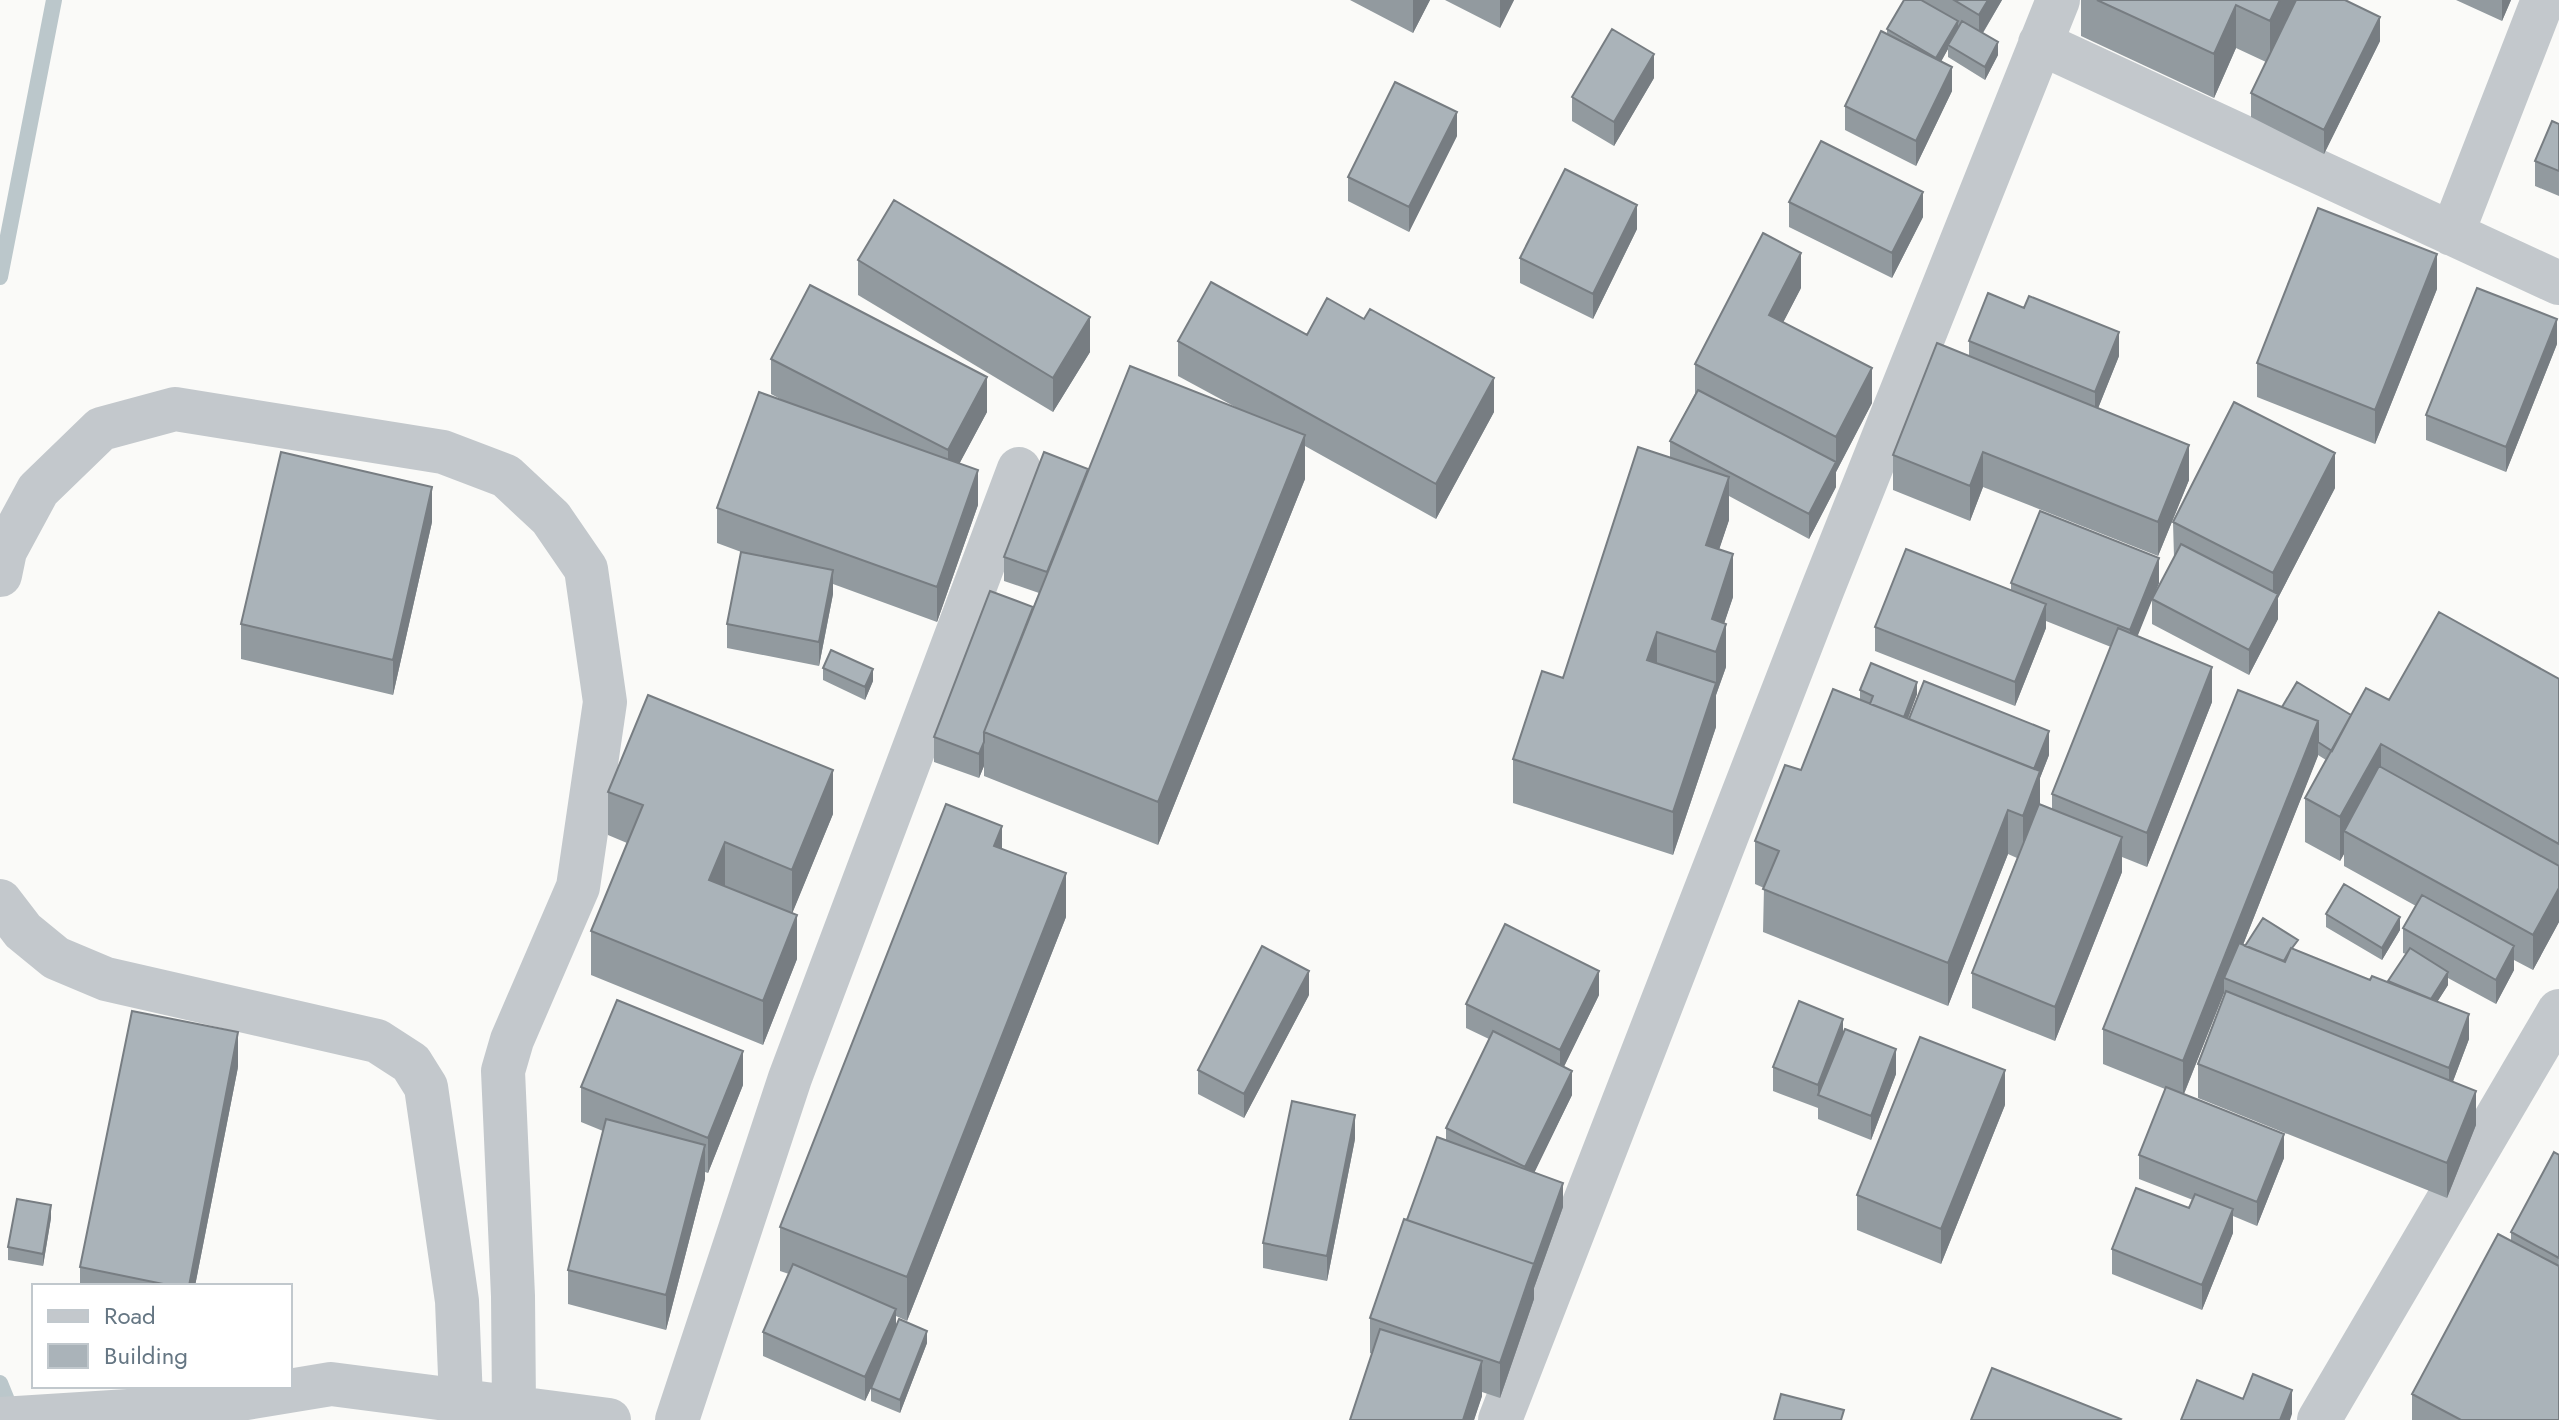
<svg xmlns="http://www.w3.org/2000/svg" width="2559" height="1420" font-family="Jost,sans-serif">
	<rect width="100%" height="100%" fill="#fafaf8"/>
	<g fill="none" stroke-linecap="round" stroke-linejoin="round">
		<!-- stream -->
		<path stroke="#bbc7cb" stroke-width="16" d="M0,277L54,0
			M0,1383L13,1415"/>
		<!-- minor -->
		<path stroke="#c3c8cc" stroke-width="44" d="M2040,43L2559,283
			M2452,234L2543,0
			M0,575L5,551L38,490L101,429L175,409L443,452L506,476L551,518L586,569L605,702L578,887L512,1040L503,1071L513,1296L514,1408
			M0,901L23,931L56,958L106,979L377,1041L411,1063L426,1087L457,1301L461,1400
			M0,1419L192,1407L331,1384L609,1420
			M677,1420L790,1078L1019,469
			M1500,1420L1823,588L2058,0
			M2319,1420L2559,1011"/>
	</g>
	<!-- wall -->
	<path fill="#929a9f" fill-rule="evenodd" d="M1350,0H1430L1413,33Z
		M1445,0H1514L1500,28Z
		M1904,0H2002L1983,33L1998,55L1985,80L1948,57V49L1941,61L1952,91L1916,166L1845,130V106L1887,34V29Z
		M2081,0H2345L2380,41L2324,154L2251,117V93L2266,62L2236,48L2214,98L2081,36Z
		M2456,0H2511L2502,21Z
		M1654,78L1614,146L1572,121V97Z
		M2559,124V196L2535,186V161Z
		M1457,136L1409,232L1348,201V177Z
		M1789,202L1923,217L1892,278L1789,227Z
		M1637,229L1593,319L1520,283V258Z
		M858,260L1090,352L1053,412L858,295Z
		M1801,288L1783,322L1872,403L1836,472V487L1809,539L1729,496V520L1719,549L1733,597L1724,623L1726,667L1716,695V727L1673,855L1513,803V759L1563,678L1670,457V441L1695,394V364Z
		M2437,289L2375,444L2257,397V363Z
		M1307,335L1494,412L1436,519L1305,446V479L1158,845L984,776V766L979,778L934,762V737L1033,607L1039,593L1004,581V557L1088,469L1239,409L1178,376V341Z
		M1969,341L2119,356L2098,408L2189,480L2158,556L1983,487L1970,521L1893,490V455L1969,356Z
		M2557,344L2506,472L2426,440V415Z
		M771,359L987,412L959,464L978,505L937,622L833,584V594L819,666L727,648V624L744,553L717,543V508L784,401L771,394Z
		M2335,488L2278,598V619L2249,675L2152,624V599L2137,636L2212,702L2147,867L2122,857V872L2055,1041L1972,1008V973L2017,858L2008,854L1948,1006L1763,932L1764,888L1755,884V841L1801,770L1860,700V690L1917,694L1908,719L2049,755L2040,778V804L2052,809V794L2111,647L2046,621V628L2015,706L1875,651V627L2011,590V583H2159L2152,599L2174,557L2173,522Z
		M432,522L393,695L241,659V624Z
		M823,668L873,681L865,700L823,680Z
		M2559,679V922L2533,970L2514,960V970L2496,1004L2448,978V985L2437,1002L2469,1039L2453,1081L2476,1125L2447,1198L2198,1098V1064L2224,997V993L2184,1094L2284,1158L2257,1226L2233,1216V1233L2202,1310L2112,1274V1249L2189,1208L2193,1200L2139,1179V1155L2165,1089L2103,1064V1029L2282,707L2351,715L2389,700ZM2318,755L2326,760L2305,798V842L2340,861L2344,854V866L2416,906L2403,928V953L2406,954L2388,982L2370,980L2298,951L2243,945Z
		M608,792L833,814L792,913L797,959L763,1045L591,975V931L627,843L608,835Z
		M1002,849L1066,917L907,1321L896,1316V1327L927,1343L900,1413L871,1401V1388L874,1382L865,1401L763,1356V1332L789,1274L780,1271V1227Z
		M2326,914L2400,930L2382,960L2326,927Z
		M1309,995L1244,1118L1198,1094V1070Z
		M1599,995L1564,1066L1572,1095L1534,1172L1563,1207L1534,1288V1299L1500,1398L1482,1392V1396L1474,1420H1350L1372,1354L1370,1353V1318L1407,1220L1446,1140V1128L1489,1039L1466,1028V1004Z
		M1843,1032L1896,1074L1871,1140L1818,1119V1108L1773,1091V1067Z
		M238,1067L195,1286H80V1267Z
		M743,1085L708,1173L705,1172V1179L666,1330L568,1304V1270L603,1131L581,1122V1087Z
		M2005,1105L1941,1264L1857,1230V1195Z
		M1355,1139L1327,1281L1263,1268V1243Z
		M2559,1155V1420H2412V1394L2511,1241V1232Z
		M51,1218L43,1266L8,1260V1247Z"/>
	<!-- shaded-wall -->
	<path fill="#777d82" d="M1413,0H1430L1413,33Z
		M1500,0H1514L1500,28Z
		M1988,0H2002L1979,39V15Z
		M2280,0H2300L2270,64V21Z
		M2502,0H2511L2502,21Z
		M2236,5V48L2214,98V54Z
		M2380,17V41L2324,154V130Z
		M1958,21V33L1948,45V49L1936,71V58Z
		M1998,42V55L1985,80V67Z
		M1654,54V78L1614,146V122Z
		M1952,67V91L1916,166V141Z
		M1457,112V136L1409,232V207Z
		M1923,192V217L1892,278V253Z
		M1637,205V229L1593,319V294Z
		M1801,253V288L1769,350V315Z
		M2437,254V289L2375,444V410Z
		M1090,317V352L1053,412V378Z
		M2557,319V344L2506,472V447Z
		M2119,332V356L2095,416V392Z
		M1872,368V403L1836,472V437Z
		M987,377V412L948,485V450Z
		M1494,378V412L1436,519V484Z
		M1305,435V479L1158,845V802Z
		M2189,445V480L2158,556V522Z
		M1983,452V487L1970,521V486Z
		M2335,453V488L2278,598V619L2249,675V650L2273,604V573Z
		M1836,462V487L1809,539V514Z
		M978,470V505L937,622V587Z
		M1729,477V520L1706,589V545Z
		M432,487V522L393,695V660Z
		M1733,554V597L1715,651L1712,619Z
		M2159,558V583L2130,655V630Z
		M833,570V594L819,666V642Z
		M2046,604V628L2015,706V682Z
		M1726,624V667L1716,695V652Z
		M1657,632V675L1647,660Z
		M2212,667V702L2147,867V833Z
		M873,669V681L865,700V687Z
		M1917,682V694L1897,747V734Z
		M1716,683V727L1673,855V812Z
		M2318,721V756L2229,980L2224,978V993L2183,1096V1061Z
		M2049,731V755L2040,778V815L2023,860V816L2032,774Z
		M984,742V766L979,778V754Z
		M2381,744V788L2344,831V854L2340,861V817Z
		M833,770V814L792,914V870Z
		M2008,810V854L1948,1006V963Z
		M1002,826V870L994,846Z
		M2122,837V872L2055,1041V1007Z
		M725,842V886L709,880Z
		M1066,873V917L907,1321V1277Z
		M2559,888V922L2533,970V935Z
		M797,915V959L763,1045V1001Z
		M2400,917V930L2382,960V948Z
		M2514,946V970L2496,1004V980Z
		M1309,971V995L1244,1118V1094Z
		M1599,971V995L1560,1075V1050Z
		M2448,972V985L2427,1018V1006Z
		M2469,1014V1039L2449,1092V1068Z
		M1843,1019V1043L1818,1095V1109V1085Z
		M238,1032V1067L195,1286H189Z
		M1896,1049V1074L1871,1140V1116Z
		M743,1051V1085L708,1173V1138Z
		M2005,1070V1105L1941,1264V1229Z
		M1572,1071V1095L1525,1192V1167Z
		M2476,1091V1125L2447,1198V1163Z
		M1355,1115V1139L1327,1281V1256Z
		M2284,1134V1158L2257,1226V1202Z
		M705,1145V1179L666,1330V1295Z
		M1563,1183V1207L1534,1288V1299L1500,1398V1363Z
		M51,1205V1218L43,1266V1254Z
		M2233,1209V1233L2202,1310V1285Z
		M896,1309V1334L865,1401V1377Z
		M927,1331V1343L900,1413V1400Z
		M1482,1361V1396L1474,1420H1463Z
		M2292,1390V1414L2290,1420H2280Z"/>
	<!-- building -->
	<path fill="#aab3b9" stroke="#777d82" stroke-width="2" d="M1904,0H1921L1958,21L1936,58L1887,29Z
		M1954,0H1988L1979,15Z
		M2097,0H2280L2270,21L2236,5L2214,54Z
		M2296,0H2345L2380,17L2324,130L2251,93Z
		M1962,21L1998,42L1985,67L1948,45Z
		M1612,29L1654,54L1614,122L1572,97Z
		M1881,31L1952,67L1916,141L1845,106Z
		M1395,82L1457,112L1409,207L1348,177Z
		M2552,121L2559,124V171L2535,161Z
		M1821,141L1923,192L1892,253L1789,202Z
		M1565,169L1637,205L1593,294L1520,258Z
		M894,200L1090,317L1053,378L858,260Z
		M2318,208L2437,254L2375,410L2257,363Z
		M1763,233L1801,253L1769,315L1872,368L1836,437L1695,364Z
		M1211,282L1307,335L1327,298L1364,319L1370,309L1494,378L1436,484L1178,341Z
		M810,285L987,377L948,450L771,359Z
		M2477,288L2557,319L2506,447L2426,415Z
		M1988,293L2024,308L2029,296L2119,332L2095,392L1969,341Z
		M1937,343L2189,445L2158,522L1983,452L1970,486L1893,455Z
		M1130,366L1305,435L1158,802L984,732Z
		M1698,390L1836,462L1809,514L1670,441Z
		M759,392L978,470L937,587L717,508Z
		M2234,402L2335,453L2273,573L2173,522Z
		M1638,447L1729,477L1706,545L1733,554L1712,619L1726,624L1716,652L1657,632L1647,660L1716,683L1673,812L1513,759L1542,671L1563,678Z
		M281,452L432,487L393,660L241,624Z
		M1044,452L1088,469L1047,572L1004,557Z
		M2040,511L2159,558L2130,630L2011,583Z
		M2181,544L2278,594L2249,650L2152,599Z
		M1906,549L2046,604L2015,682L1875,627Z
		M741,552L833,570L819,642L727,624Z
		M990,591L1033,607L984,732V742L979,754L934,737Z
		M2439,612L2559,679V844L2381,744L2340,817L2305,798L2366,688L2389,700Z
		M2118,628L2212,667L2147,833L2052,794Z
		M831,650L873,669L865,687L823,668Z
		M1871,663L1917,682L1904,717L1870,704L1873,696L1860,690Z
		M1924,681L2049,731L2034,769L1909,719Z
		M2297,682L2351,715L2332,751L2318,742V721L2282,707Z
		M1833,689L2040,771L2023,816L2008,810L1948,963L1763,889L1779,851L1755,841L1785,765L1801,770Z
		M2238,690L2318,721L2183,1061L2103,1029Z
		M648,695L833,770L792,870L725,842L709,880L797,915L763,1001L591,931L643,805L608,792Z
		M2379,766L2559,866V888L2533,935L2344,831Z
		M946,804L1002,826L994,846L1066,873L907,1277L780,1227Z
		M2039,804L2122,837L2055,1007L1972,973Z
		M2344,884L2400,917L2382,948L2326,914Z
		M2422,895L2514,946L2496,980L2403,928Z
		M2263,918L2298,940L2292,948H2291L2284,961L2245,946Z
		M1505,924L1599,971L1560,1050L1466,1004Z
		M2239,943L2285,962L2291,948L2370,980L2372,976L2469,1014L2449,1068L2224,978Z
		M1262,946L1309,971L1244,1094L1198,1070Z
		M2410,948L2448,972L2431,999L2388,981Z
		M2226,991L2476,1091L2447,1163L2198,1064Z
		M617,1000L743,1051L708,1138L581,1087Z
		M1799,1001L1843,1019L1818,1085L1773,1067Z
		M132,1011L238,1032L189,1286H173L80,1267Z
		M1845,1029L1896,1049L1871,1116L1818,1095Z
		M1493,1031L1572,1071L1525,1167L1446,1128Z
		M1920,1037L2005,1070L1941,1229L1857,1195Z
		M2166,1087L2284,1134L2257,1202L2139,1155Z
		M1292,1101L1355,1115L1327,1256L1263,1243Z
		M606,1119L705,1145L666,1295L568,1270Z
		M1437,1137L1563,1183L1534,1264L1407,1220Z
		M2554,1152L2559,1155V1258L2511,1232Z
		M2136,1188L2189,1208L2195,1194L2233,1209L2202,1285L2112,1249Z
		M17,1199L51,1205L43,1254L8,1247Z
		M1404,1219L1534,1264L1500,1363L1370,1318Z
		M2498,1234L2559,1266V1420H2461L2412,1394Z
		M793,1264L896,1309L865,1377L763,1332Z
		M899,1319L927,1331L900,1400L871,1388Z
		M1380,1329L1482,1361L1463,1420H1350Z
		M1992,1368L2121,1419L2120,1420H1971Z
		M2253,1374L2292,1390L2280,1420H2181L2197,1380L2243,1399Z
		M1781,1394L1844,1410L1841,1420H1774Z"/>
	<!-- legend -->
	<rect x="32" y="1284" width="260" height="104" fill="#ffffff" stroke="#c1c8cd" stroke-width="2"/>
	<rect x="48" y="1310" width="40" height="12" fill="#c3c8cc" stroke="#c1c8cd" stroke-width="2"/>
	<text x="104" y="1324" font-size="24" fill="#657683">Road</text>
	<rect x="48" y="1344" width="40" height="24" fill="#aab3b9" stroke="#c1c8cd" stroke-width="2"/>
	<text x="104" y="1364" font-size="24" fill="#657683">Building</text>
</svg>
